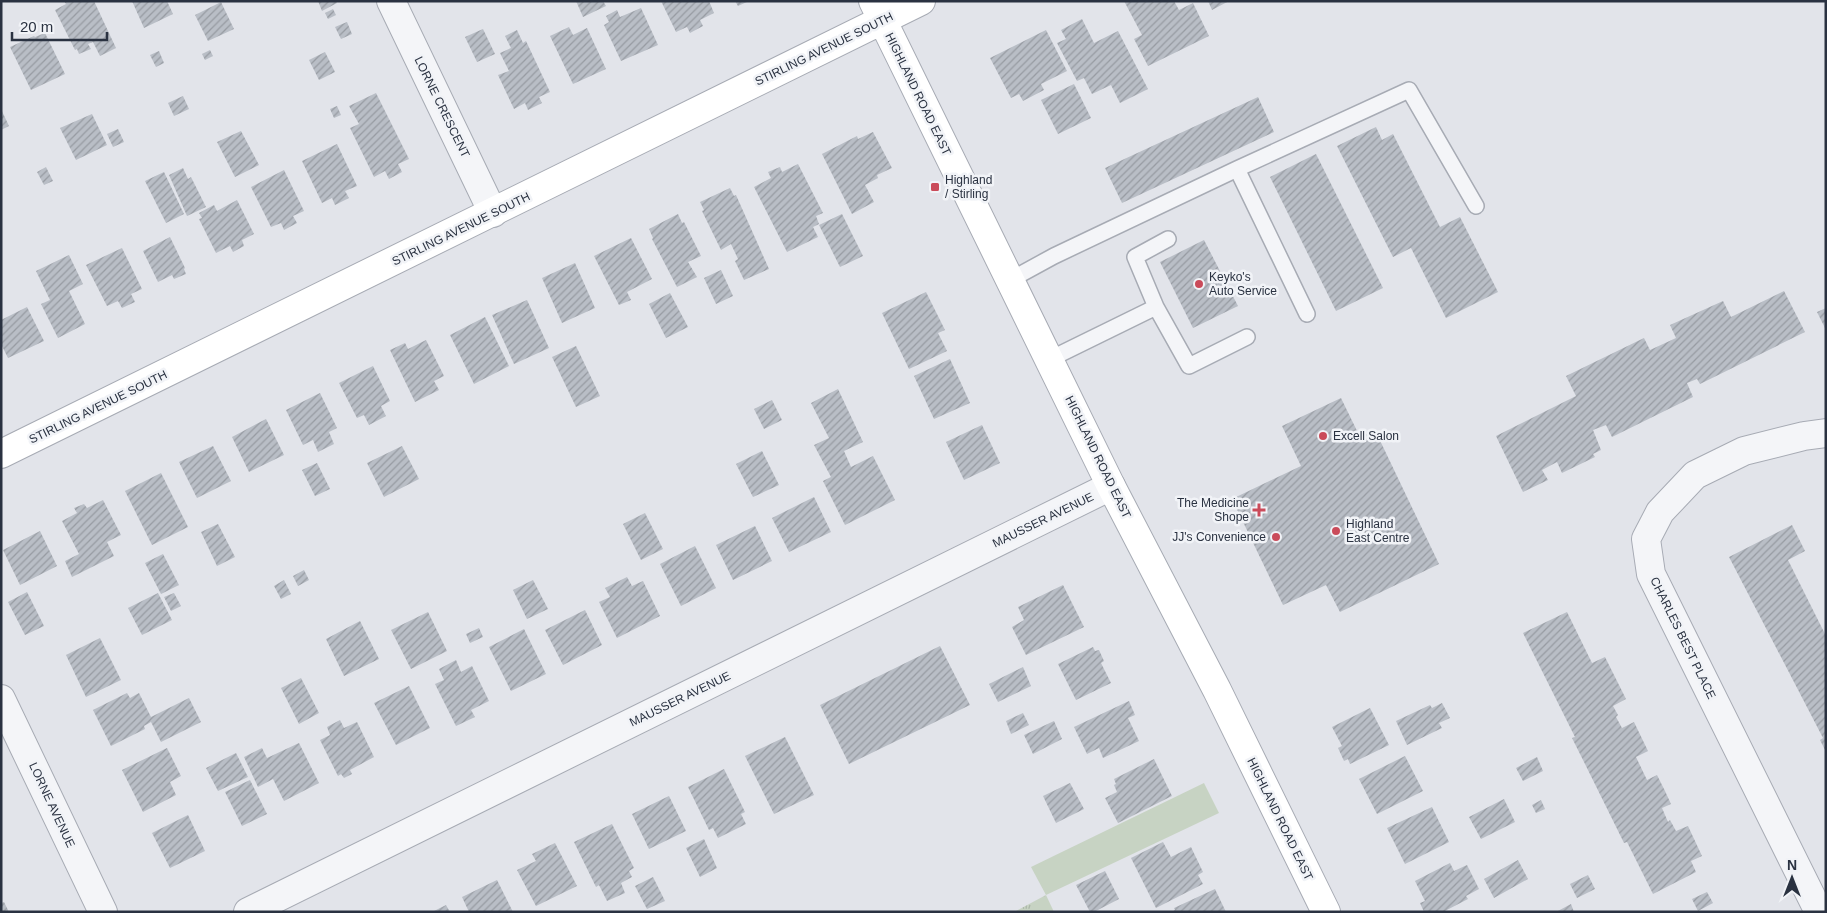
<svg xmlns="http://www.w3.org/2000/svg" width="1827" height="913" font-family="Helvetica,sans-serif">
	<defs>
		<pattern id="grass-tufts" width="24" height="20" patternUnits="userSpaceOnUse" patternTransform="scale(1.25)"><rect width="24" height="20" fill="#c7d3c3"/><path d="M3 7l-1-3M5 7V3M7 7l1-3M15 17l-1-3M17 17v-4M19 17l1-3" fill="none" stroke="#abb6a9"/></pattern>
		<pattern id="building-hatch" width="6" height="6" patternUnits="userSpaceOnUse" patternTransform="scale(1.25)"><rect width="6" height="6" fill="#b9bec6"/><path d="M-1 1l2-2M0 6l6-6M5 7l2-2" fill="none" stroke="#979ba2"/></pattern>
	</defs>
	<rect width="100%" height="100%" fill="#e2e4ea"/>
	<!-- grass -->
	<path fill="url(#grass-tufts)" d="M1046,895L1054,912H1014Z"/>
	<!-- park -->
	<path fill="#c7d3c3" d="M1204,783L1219,813L1046,895L1031,867Z"/>
	<!-- building -->
	<path fill="url(#building-hatch)" d="M64,1H94L116,48L100,56L93,42L88,44L91,49L79,54L77,49L75,50L55,10L66,4Z
		M132,1H167L173,14L144,28Z
		M318,1H336L337,3L322,11Z
		M576,1H603L606,6L583,17Z
		M661,1H709L714,13L700,20L703,26L690,33L687,27L676,32Z
		M735,1H749L738,6Z
		M1124,1H1174L1179,10L1193,3L1209,36L1148,66L1134,39L1142,35Z
		M1208,1H1229L1212,10Z
		M221,2L234,29L208,41L195,15Z
		M641,8L658,45L621,61L604,25L609,22L606,16L617,10L620,17Z
		M333,9L336,15L328,19L325,13Z
		M1082,19L1094,43L1118,31L1148,89L1120,103L1111,85L1092,94L1084,78L1077,81L1057,43L1066,39L1061,30Z
		M347,22L352,34L341,39L335,27Z
		M569,27L573,35L587,28L606,69L573,84L550,36Z
		M483,29L495,54L477,62L465,37Z
		M517,30L523,43L526,41L550,92L539,97L542,103L528,110L525,103L514,109L498,75L509,71L500,53L511,48L505,36Z
		M1046,30L1067,71L1041,84L1044,90L1023,101L1019,94L1011,98L990,58Z
		M45,33L65,74L31,90L10,47L34,36L35,37Z
		M210,50L213,56L205,60L202,54Z
		M159,51L164,63L156,67L150,55Z
		M325,52L335,72L319,80L309,60Z
		M1074,84L1091,118L1058,134L1041,100Z
		M376,93L409,159L398,164L402,172L389,179L385,171L374,177L350,128L359,124L349,106Z
		M183,96L189,109L174,116L168,103Z
		M1258,97L1274,132L1122,203L1105,168Z
		M337,106L341,115L334,118L330,109Z
		M1,109L9,126L1,130Z
		M92,114L107,145L76,160L60,128Z
		M1376,127L1382,140L1393,134L1440,227L1460,217L1498,292L1446,318L1411,248L1393,257L1337,146Z
		M118,129L124,142L113,147L107,134Z
		M241,131L259,165L235,177L217,142Z
		M873,132L892,168L877,175L878,178L865,185L874,202L852,214L822,154L857,136L858,139Z
		M337,144L357,186L345,191L349,198L335,205L332,198L322,203L302,161Z
		M1316,154L1383,288L1336,311L1270,177Z
		M798,164L823,213L816,216L819,224L813,227L818,237L787,252L754,187L771,178L768,172L780,167L782,172Z
		M46,167L53,181L44,185L37,172Z
		M183,168L188,179L191,177L206,207L187,216L169,175Z
		M284,170L304,211L293,216L297,223L284,230L281,223L271,227L251,187Z
		M164,172L184,214L166,223L145,181Z
		M730,188L734,196L736,195L769,269L744,280L735,261L738,259L731,244L721,250L702,211L704,210L700,202Z
		M237,200L254,234L242,240L244,246L233,252L230,246L216,253L199,219L202,218L199,213L214,205L217,211Z
		M678,214L682,223L684,222L701,256L688,262L697,277L677,287L652,239L653,238L649,229Z
		M842,214L863,256L840,267L819,225Z
		M170,237L185,268L184,269L186,274L174,279L172,275L158,282L143,251Z
		M631,238L652,279L627,292L631,300L619,305L594,256Z
		M1204,240L1238,306L1193,328L1160,262Z
		M122,248L142,289L131,294L135,302L122,308L118,301L107,306L86,265Z
		M69,255L83,284L69,291L85,324L58,338L41,304L50,300L36,271Z
		M575,263L595,308L562,323L542,278Z
		M721,270L733,296L716,304L704,278Z
		M1784,291L1805,332L1700,384L1697,379L1687,383L1693,397L1612,437L1606,425L1593,430L1601,450L1593,454L1595,457L1562,473L1557,462L1542,470L1548,480L1523,492L1496,436L1576,396L1566,376L1644,338L1650,350L1676,338L1670,325L1723,301L1731,317Z
		M926,292L945,330L938,333L947,351L909,369L882,313Z
		M670,293L688,327L666,338L649,304Z
		M527,300L549,348L514,364L492,315Z
		M27,307L44,341L8,358L1,344V320Z
		M1826,308V330L1817,312Z
		M485,317L509,366L474,384L450,335Z
		M426,340L444,376L434,381L439,390L415,402L390,350L405,343L408,349Z
		M576,346L600,396L576,407L552,357Z
		M950,359L970,403L934,419L914,376Z
		M373,366L390,401L381,406L386,416L369,425L364,415L357,418L339,383Z
		M838,389L863,442L844,451L851,467L873,456L895,500L845,525L823,481L831,477L814,445L829,438L811,403Z
		M320,393L337,428L329,432L334,444L318,452L313,440L303,445L286,410Z
		M1341,398L1360,437L1375,430L1439,564L1340,612L1326,585L1283,605L1232,499L1301,466L1282,426Z
		M772,400L782,420L764,429L754,409Z
		M266,419L284,455L249,472L232,437Z
		M982,425L1000,463L964,480L946,442Z
		M213,446L231,481L197,498L179,462Z
		M402,446L419,479L384,497L367,463Z
		M762,451L779,485L753,497L736,464Z
		M317,463L330,489L315,496L302,470Z
		M161,473L188,527L152,545L125,491Z
		M814,497L831,532L789,552L772,518Z
		M103,500L121,535L107,542L114,556L72,577L65,561L79,554L62,521L77,513L74,508L84,504L87,508Z
		M645,513L663,549L641,560L623,524Z
		M218,524L235,557L217,566L201,532Z
		M1792,525L1805,551L1788,560L1826,636V752L1820,740L1823,738L1729,557Z
		M755,526L772,561L733,580L716,545Z
		M40,531L57,566L20,585L3,550Z
		M695,546L716,588L681,606L660,564Z
		M163,554L179,585L161,594L145,563Z
		M304,570L309,580L298,586L293,576Z
		M627,577L632,586L643,581L660,616L617,638L599,602L610,597L605,588Z
		M284,580L291,594L281,599L274,586Z
		M533,580L548,609L527,619L513,590Z
		M1063,585L1084,627L1026,655L1012,627L1024,620L1018,607Z
		M27,592L44,626L25,635L8,602Z
		M158,593L172,620L142,635L128,608Z
		M174,593L181,606L171,611L164,597Z
		M585,610L602,645L563,665L545,630Z
		M428,612L447,651L411,669L391,630Z
		M1567,612L1592,663L1605,657L1626,699L1613,706L1618,715L1616,717L1622,728L1634,722L1648,751L1636,757L1647,780L1657,775L1665,791L1671,804L1662,808L1668,822L1670,820L1676,831L1688,826L1702,856L1691,861L1696,872L1653,894L1627,842L1624,843L1585,764L1572,738L1575,737L1523,633Z
		M360,621L379,659L344,676L326,639Z
		M479,628L483,637L470,643L466,634Z
		M524,629L546,674L511,691L489,647Z
		M100,638L121,680L86,697L66,655Z
		M940,646L970,705L849,764L820,705Z
		M1093,647L1095,651L1099,650L1104,661L1101,663L1111,683L1076,700L1058,664Z
		M456,660L461,672L472,666L489,701L471,710L475,717L456,726L435,684L444,680L439,669Z
		M1023,667L1031,686L998,702L989,684Z
		M301,678L319,713L299,724L281,688Z
		M409,686L430,728L396,745L374,703Z
		M127,693L130,698L139,693L151,717L189,698L201,722L161,742L151,722L144,726L145,729L111,746L93,710Z
		M1129,701L1135,715L1128,718L1139,741L1103,758L1099,748L1087,754L1074,727Z
		M1442,703L1450,718L1439,723L1442,728L1407,745L1396,721L1430,705L1432,708Z
		M1370,708L1389,745L1350,764L1348,759L1344,761L1338,748L1342,746L1332,727Z
		M1023,713L1029,725L1011,734L1006,721Z
		M340,720L344,728L357,722L374,757L350,770L352,774L344,778L341,774L338,776L320,740L330,735L327,727Z
		M1054,721L1062,739L1033,754L1024,735Z
		M785,737L814,795L774,814L745,756Z
		M299,743L319,783L284,801L273,779L258,787L244,757L262,748L267,758Z
		M167,748L181,776L170,782L176,795L143,812L122,770Z
		M236,753L248,777L218,791L206,768Z
		M1405,756L1423,791L1377,814L1359,779Z
		M1537,757L1543,771L1523,781L1516,768Z
		M1154,759L1172,796L1118,823L1105,798L1117,792L1114,785L1116,784L1114,779Z
		M724,769L745,812L741,814L746,824L718,838L713,828L709,830L688,787Z
		M250,780L267,814L242,826L225,792Z
		M1070,783L1084,809L1056,823L1043,796Z
		M669,796L686,831L649,849L632,814Z
		M1504,799L1515,822L1481,839L1469,817Z
		M1541,800L1545,809L1536,813L1532,805Z
		M1432,807L1449,842L1405,864L1387,828Z
		M188,815L205,851L170,868L152,833Z
		M612,824L634,868L629,871L632,877L621,883L625,893L607,901L599,885L596,887L574,842Z
		M704,839L717,868L700,877L686,848Z
		M1163,842L1171,857L1191,847L1203,872L1198,875L1203,884L1156,908L1131,858Z
		M555,843L577,886L536,906L517,870L536,861L532,854Z
		M1518,860L1528,879L1494,898L1484,879Z
		M1450,863L1454,871L1467,865L1479,889L1466,896L1468,899L1443,912H1424L1420,903L1425,901L1415,881Z
		M1105,871L1119,899L1094,912H1090L1076,885Z
		M1588,875L1595,889L1577,898L1570,884Z
		M653,877L665,901L647,909L635,886Z
		M497,880L513,912H469L462,897Z
		M1215,889L1226,912H1172L1175,910L1174,908Z
		M1707,892L1713,903L1698,911L1692,899Z
		M4,902L9,912H1V903Z
		M1571,904L1574,912H1556Z
		M446,905L450,912H432Z"/>
	<g fill="none" stroke-linecap="round" stroke-linejoin="round">
		<!-- lane casing -->
		<g stroke="#a7abb4" stroke-width="18">
			<path id="lane" d="M1237,169L1307,314
				M1010,280L1054,256L1237,169L1409,90L1476,206
				M1156,307L1135,257L1168,239
				M1050,359L1156,307L1189,366L1247,337"/>
		</g>
		<!-- street casing -->
		<g stroke="#a7abb4" stroke-width="30">
			<path id="street" d="M391,1L493,213
				M1,699L103,912
				M248,912L1111,486
				M1819,912L1651,574L1646,539L1660,512L1695,475L1744,451L1804,436L1826,433"/>
		</g>
		<!-- secondary casing -->
		<g stroke="#a7abb4" stroke-width="30">
			<path id="secondary" d="M873,1L1111,486L1217,690L1326,912
				M1,454L921,1"/>
		</g>
		<!-- lane -->
		<use href="#lane" stroke="#f4f5f8" stroke-width="15"/>
		<!-- street -->
		<use href="#street" stroke="#f4f5f8" stroke-width="28"/>
		<!-- secondary -->
		<use href="#secondary" stroke="#fff" stroke-width="28"/>
	</g>
	<!-- markers -->
	<g fill="#ca4b5a" stroke="#f1f3f7" stroke-width="2">
		<rect x="930" y="182" width="10" height="10" rx="2.5"/>
		<circle cx="1199" cy="284" r="5"/>
		<circle cx="1323" cy="436" r="5"/>
		<path d="M1256.5 502.5h5v5h5v5h-5v5h-5v-5h-5v-5h5z"/>
		<circle cx="1336" cy="531" r="5"/>
		<circle cx="1276" cy="537" r="5"/>
	</g>
	<g text-anchor="middle" stroke-width="5" stroke-linejoin="round" paint-order="stroke">
		<!-- street labels -->
		<g font-size="12" fill="#2a3241" stroke="#f1f3f7">
			<text transform="translate(824 49) rotate(-26)" y="4">STIRLING AVENUE SOUTH</text>
			<text transform="translate(918 94) rotate(64)" y="4">HIGHLAND ROAD EAST</text>
			<text transform="translate(442 107) rotate(64)" y="4">LORNE CRESCENT</text>
			<text transform="translate(461 229) rotate(-26)" y="4">STIRLING AVENUE SOUTH</text>
			<text transform="translate(98 407) rotate(-26)" y="4">STIRLING AVENUE SOUTH</text>
			<text transform="translate(1098 457) rotate(64)" y="4">HIGHLAND ROAD EAST</text>
			<text transform="translate(1043 520) rotate(-26)" y="4">MAUSSER AVENUE</text>
			<text transform="translate(1683 638) rotate(64)" y="4">CHARLES BEST PLACE</text>
			<text transform="translate(680 699) rotate(-26)" y="4">MAUSSER AVENUE</text>
			<text transform="translate(52 805) rotate(65)" y="4">LORNE AVENUE</text>
			<text transform="translate(1280 819) rotate(64)" y="4">HIGHLAND ROAD EAST</text>
		</g>
		<!-- poi labels -->
		<g font-size="12" fill="#2a3241" stroke="#f1f3f7" text-anchor="start">
			<text x="945" y="184">Highland<tspan x="945" dy="14">/ Stirling</tspan></text>
			<text x="1209" y="281">Keyko's<tspan x="1209" dy="14">Auto Service</tspan></text>
			<text x="1333" y="440">Excell Salon</text>
			<text x="1249" y="507" text-anchor="end">The Medicine<tspan x="1249" dy="14">Shope</tspan></text>
			<text x="1346" y="528">Highland<tspan x="1346" dy="14">East Centre</tspan></text>
			<text x="1266" y="541" text-anchor="end">JJ's Convenience</text>
		</g>
	</g>
	<!-- border -->
	<rect width="1827" height="913" fill="none" stroke="#2a3241" stroke-width="5"/>
	<!-- north arrow -->
	<g transform="translate(1792 878)" stroke="#f1f3f7" stroke-width="4" paint-order="stroke">
	<path d="M0-4L9 19L0 12L-9 19Z" fill="#2a3241"/>
	<text y="-8" font-size="14" font-weight="bold" text-anchor="middle" fill="#2a3241">N</text>
	</g>
	<!-- scale -->
	<path d="M12 32v8h95v-8" fill="none" stroke="#2a3241" stroke-width="2.5"/>
	<text x="20" y="32" font-size="15" fill="#2a3241" stroke="#f1f3f7" stroke-width="4" paint-order="stroke">20 m</text>
</svg>
